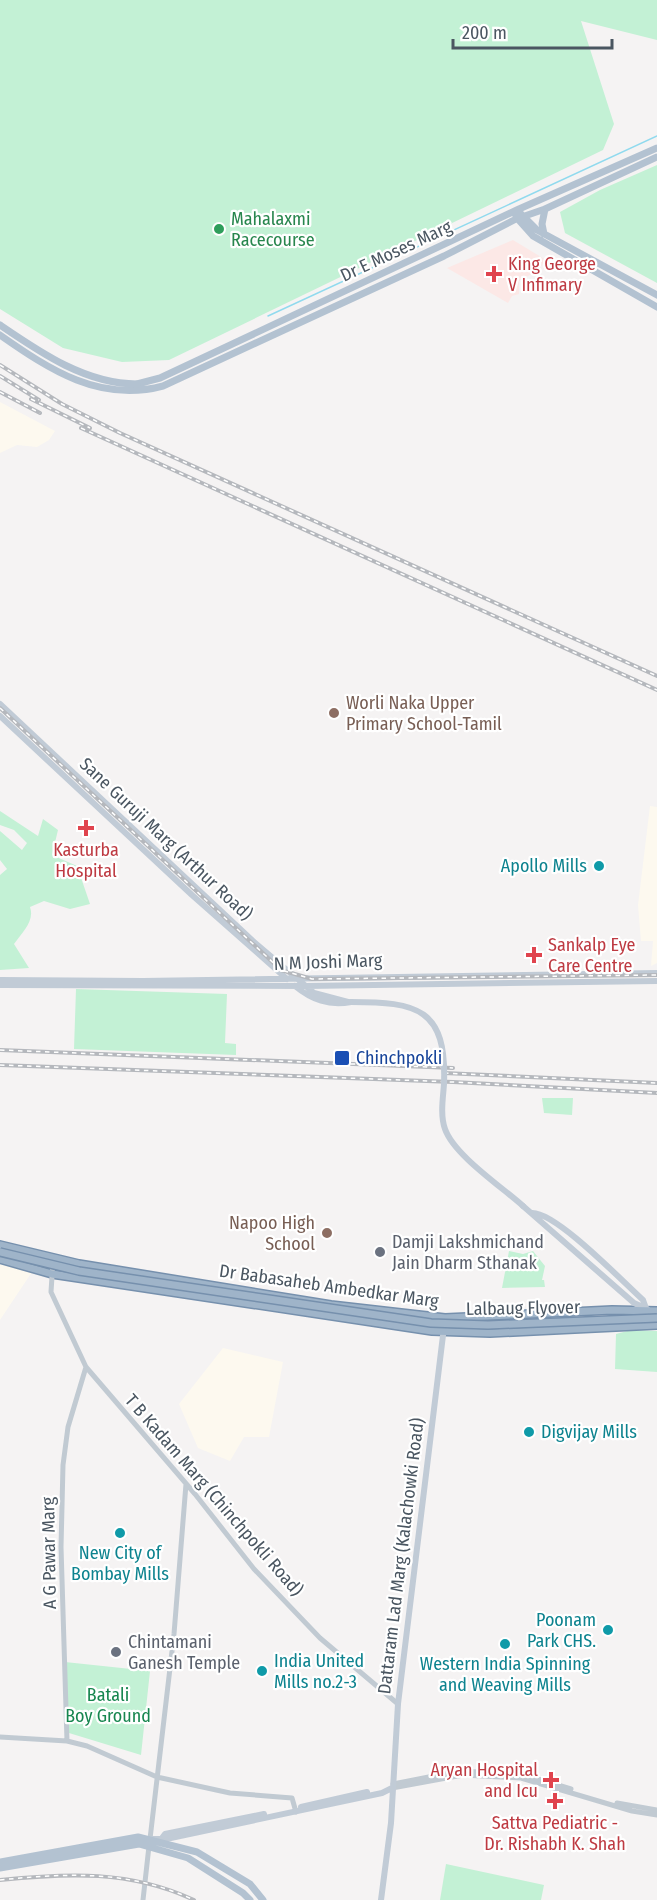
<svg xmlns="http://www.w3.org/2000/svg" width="657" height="1900" font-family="'Fira Sans Condensed',sans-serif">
	<rect width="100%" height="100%" fill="#f5f3f3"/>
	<!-- commercial -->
	<path fill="#fdf9ef" d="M0,402L55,431L49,440L37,447L17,445L0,453Z
		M650,806L657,807V963L651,966L653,941H641L638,905Z
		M0,1264L32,1272L0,1320Z
		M223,1348L283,1362L269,1437H244L230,1461L198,1448L179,1404Z"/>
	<!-- medical -->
	<path fill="#fce8e6" d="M513,240L546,260L537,271L519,281V294L512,296L508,303L447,268Z"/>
	<!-- green -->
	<path fill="#c3f1d5" d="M0,0H657V40L581,21L614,124L603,150L169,360L122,362L63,348L0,309Z
		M657,165V283L565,233L560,212L600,190Z
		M0,811L38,836L43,819L58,830L52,855L77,866L90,904L70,909L44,901L30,907C35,921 22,933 14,944L29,968L0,970V875L7,869L0,860V831L22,850L27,843L14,830L0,825Z
		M76,989L227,994L225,1043L236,1044V1055L74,1049Z
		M542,1098H573L572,1115L544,1113Z
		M509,1251L523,1254L533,1251L545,1266L542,1280H544L545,1287L502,1288Z
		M631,1330L657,1331V1372L615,1369L616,1334Z
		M65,1662L150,1671L141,1755L69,1733Z
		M446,1864L544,1885L541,1900H440Z"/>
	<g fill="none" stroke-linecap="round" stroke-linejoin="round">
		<!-- stream -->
		<path stroke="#90daee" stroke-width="1.5" d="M268,316L657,136"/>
		<!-- trunk casing -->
		<g stroke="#7690ad" stroke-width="10">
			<path id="trunk" d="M0,1245L79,1264L331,1305L445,1318L612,1310L657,1311
				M0,1259L52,1274L432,1331L490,1333L657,1325"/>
		</g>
		<!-- tertiary -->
		<path stroke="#c1cad2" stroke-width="5" d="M53,1261L51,1292L86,1367L195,1494L254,1569L320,1638L398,1704
			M0,1737L67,1741L87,1746L157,1777L230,1793L292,1798L296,1812
			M67,1741L61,1547L63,1465L68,1427L86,1367
			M393,1784L459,1771L522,1774L571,1789
			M392,1788L463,1775L521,1778L632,1811L657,1815
			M617,1803L657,1810
			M150,1839L174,1634L186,1484
			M143,1900L149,1846"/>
		<!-- secondary -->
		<path stroke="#c1cbd6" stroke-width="6" d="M0,704L254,942L314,993L348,1002
			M0,716L192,895L287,979
			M0,980L143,981L657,973
			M0,985L306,986L657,981
			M295,986C312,1000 329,1006 351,1002
			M523,1206L634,1303L647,1309
			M532,1213C556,1212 622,1281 643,1300L648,1314
			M301,1807L367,1792
			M162,1838L165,1834L264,1814
			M150,1839H166L382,1793L392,1788
			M381,1900L391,1823L398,1704L445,1319"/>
		<!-- primary -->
		<path stroke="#b3c2d1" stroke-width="7" d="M521,214L537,230L657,295
			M516,217L533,236L657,307
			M544,234L542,224L545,209
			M0,335C50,370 100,403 163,386L444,256L516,219L545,209L657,157
			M137,384L160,378L519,209L657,148
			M0,1862L138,1837L197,1852L250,1884L263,1900
			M0,1868L139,1844L188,1858L243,1893L250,1900"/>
		<!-- trunk -->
		<use href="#trunk" stroke="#9fb4c9" stroke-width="7"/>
		<!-- rail casing -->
		<g stroke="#b5b8bd" stroke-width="4">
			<path id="rail" d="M0,365L62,404L120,433L657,676
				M0,376L39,400
				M0,392L40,413
				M31,399L90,428
				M81,428L657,690
				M0,708L281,970L312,979L657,975
				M0,1050L453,1068
				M0,1065L453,1082L657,1093
				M444,1073L657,1083
				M0,1880C68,1873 130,1870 194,1900"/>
		</g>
		<!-- rail -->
		<use href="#rail" stroke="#fff" stroke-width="1.5" stroke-dasharray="4.5" stroke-linecap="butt"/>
		<!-- trunk-bridge casing -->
		<g stroke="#7690ad" stroke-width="10" stroke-linecap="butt">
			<path id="trunk-bridge" d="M0,1252L79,1271L431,1323L488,1325L657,1318"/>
		</g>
		<!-- secondary-bridge -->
		<path stroke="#c1cbd6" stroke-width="6" d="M351,1002C417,1002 447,1008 444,1084C443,1098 440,1115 445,1129C454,1155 502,1187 523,1206"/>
		<!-- primary-bridge -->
		<path stroke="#b3c2d1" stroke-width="7" d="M0,325C41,353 86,384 137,384"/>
		<!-- trunk-bridge -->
		<use href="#trunk-bridge" stroke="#9fb4c9" stroke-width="7"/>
	</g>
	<!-- markers -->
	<circle fill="#2e9e5b" stroke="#fff" stroke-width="2" cx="219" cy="229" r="6"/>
	<g fill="#e0444e" stroke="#fff" stroke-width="2">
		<path d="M491 265h6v6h6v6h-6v6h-6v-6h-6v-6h6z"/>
		<path d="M83 819h6v6h6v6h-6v6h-6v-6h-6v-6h6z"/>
		<path d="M531 946h6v6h6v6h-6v6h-6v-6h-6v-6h6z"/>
		<path d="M548 1771h6v6h6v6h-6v6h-6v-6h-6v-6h6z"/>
		<path d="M552 1792h6v6h6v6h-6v6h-6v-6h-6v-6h6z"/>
	</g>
	<g fill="#8d6e63" stroke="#fff" stroke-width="2">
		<circle cx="334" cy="713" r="6"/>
		<circle cx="327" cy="1233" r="6"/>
	</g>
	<g fill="#0f9aa8" stroke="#fff" stroke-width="2">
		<circle cx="599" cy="866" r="6"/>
		<circle cx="529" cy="1432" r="6"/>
		<circle cx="120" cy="1533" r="6"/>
		<circle cx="608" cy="1630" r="6"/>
		<circle cx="505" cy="1644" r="6"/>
		<circle cx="262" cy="1671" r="6"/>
	</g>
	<rect fill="#1a4fb4" stroke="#fff" stroke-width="2" x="334" y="1050" width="16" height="16" rx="3"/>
	<g fill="#6b7280" stroke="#fff" stroke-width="2">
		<circle cx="380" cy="1252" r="6"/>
		<circle cx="116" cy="1652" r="6"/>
	</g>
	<g text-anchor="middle" stroke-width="4.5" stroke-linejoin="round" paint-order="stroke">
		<!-- leisure labels -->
		<g font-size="18" fill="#27864d" stroke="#fff" text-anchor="start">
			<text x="231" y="225">Mahalaxmi<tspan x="231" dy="21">Racecourse</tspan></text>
		</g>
		<!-- street labels -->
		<g font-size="18" fill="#4a5661" stroke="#fff">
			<text transform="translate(396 251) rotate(-25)" y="6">Dr E Moses Marg</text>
			<text transform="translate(166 839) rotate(43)" y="6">Sane Guruji Marg (Arthur Road)</text>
			<text transform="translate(328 962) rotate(-2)" y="6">N M Joshi Marg</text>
			<text transform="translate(329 1286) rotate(8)" y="6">Dr Babasaheb Ambedkar Marg</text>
			<text transform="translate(523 1308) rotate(-1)" y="6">Lalbaug Flyover</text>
			<text transform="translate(214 1495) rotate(49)" y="6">T B Kadam Marg (Chinchpokli Road)</text>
			<text transform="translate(49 1553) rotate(-91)" y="6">A G Pawar Marg</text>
			<text transform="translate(401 1556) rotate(-83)" y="6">Dattaram Lad Marg (Kalachowki Road)</text>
		</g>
		<!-- health labels -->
		<g font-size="18" fill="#be3a42" stroke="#fff" text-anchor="start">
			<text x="508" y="270">King George<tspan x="508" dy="21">V Infimary</tspan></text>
			<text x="86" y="856" text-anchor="middle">Kasturba<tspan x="86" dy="21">Hospital</tspan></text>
			<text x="548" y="951">Sankalp Eye<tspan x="548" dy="21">Care Centre</tspan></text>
			<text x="538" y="1776" text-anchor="end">Aryan Hospital<tspan x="538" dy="21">and Icu</tspan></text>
			<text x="555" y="1829" text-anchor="middle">Sattva Pediatric -<tspan x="555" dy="21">Dr. Rishabh K. Shah</tspan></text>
		</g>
		<!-- education labels -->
		<g font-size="18" fill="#785e54" stroke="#fff" text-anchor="start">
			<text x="346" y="709">Worli Naka Upper<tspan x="346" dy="21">Primary School-Tamil</tspan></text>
			<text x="315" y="1229" text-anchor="end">Napoo High<tspan x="315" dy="21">School</tspan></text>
		</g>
		<!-- culture labels -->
		<g font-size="18" fill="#0d838f" stroke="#fff" text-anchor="end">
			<text x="587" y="872">Apollo Mills</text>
			<text x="541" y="1438" text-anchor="start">Digvijay Mills</text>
			<text x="120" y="1559" text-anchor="middle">New City of<tspan x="120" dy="21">Bombay Mills</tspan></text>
			<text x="596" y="1626">Poonam<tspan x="596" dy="21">Park CHS.</tspan></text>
			<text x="274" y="1667" text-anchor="start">India United<tspan x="274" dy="21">Mills no.2-3</tspan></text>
			<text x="505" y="1670" text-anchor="middle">Western India Spinning<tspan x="505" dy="21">and Weaving Mills</tspan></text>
		</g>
		<!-- transit labels -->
		<g font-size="18" fill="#164399" stroke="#fff" text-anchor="start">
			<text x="356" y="1064">Chinchpokli</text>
		</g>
		<!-- worship labels -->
		<g font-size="18" fill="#5b616d" stroke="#fff" text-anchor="start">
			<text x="392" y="1248">Damji Lakshmichand<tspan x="392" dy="21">Jain Dharm Sthanak</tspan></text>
			<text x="128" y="1648">Chintamani<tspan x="128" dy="21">Ganesh Temple</tspan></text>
		</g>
		<!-- park labels -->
		<g font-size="18" fill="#17864f" stroke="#fff">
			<text x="108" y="1701">Batali<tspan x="108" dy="21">Boy Ground</tspan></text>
		</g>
	</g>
	<!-- scale -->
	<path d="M453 39v9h159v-9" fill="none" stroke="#4a5661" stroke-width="3"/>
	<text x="462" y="39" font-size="18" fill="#4a5661" stroke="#ffffff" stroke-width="4.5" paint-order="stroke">200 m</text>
</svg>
